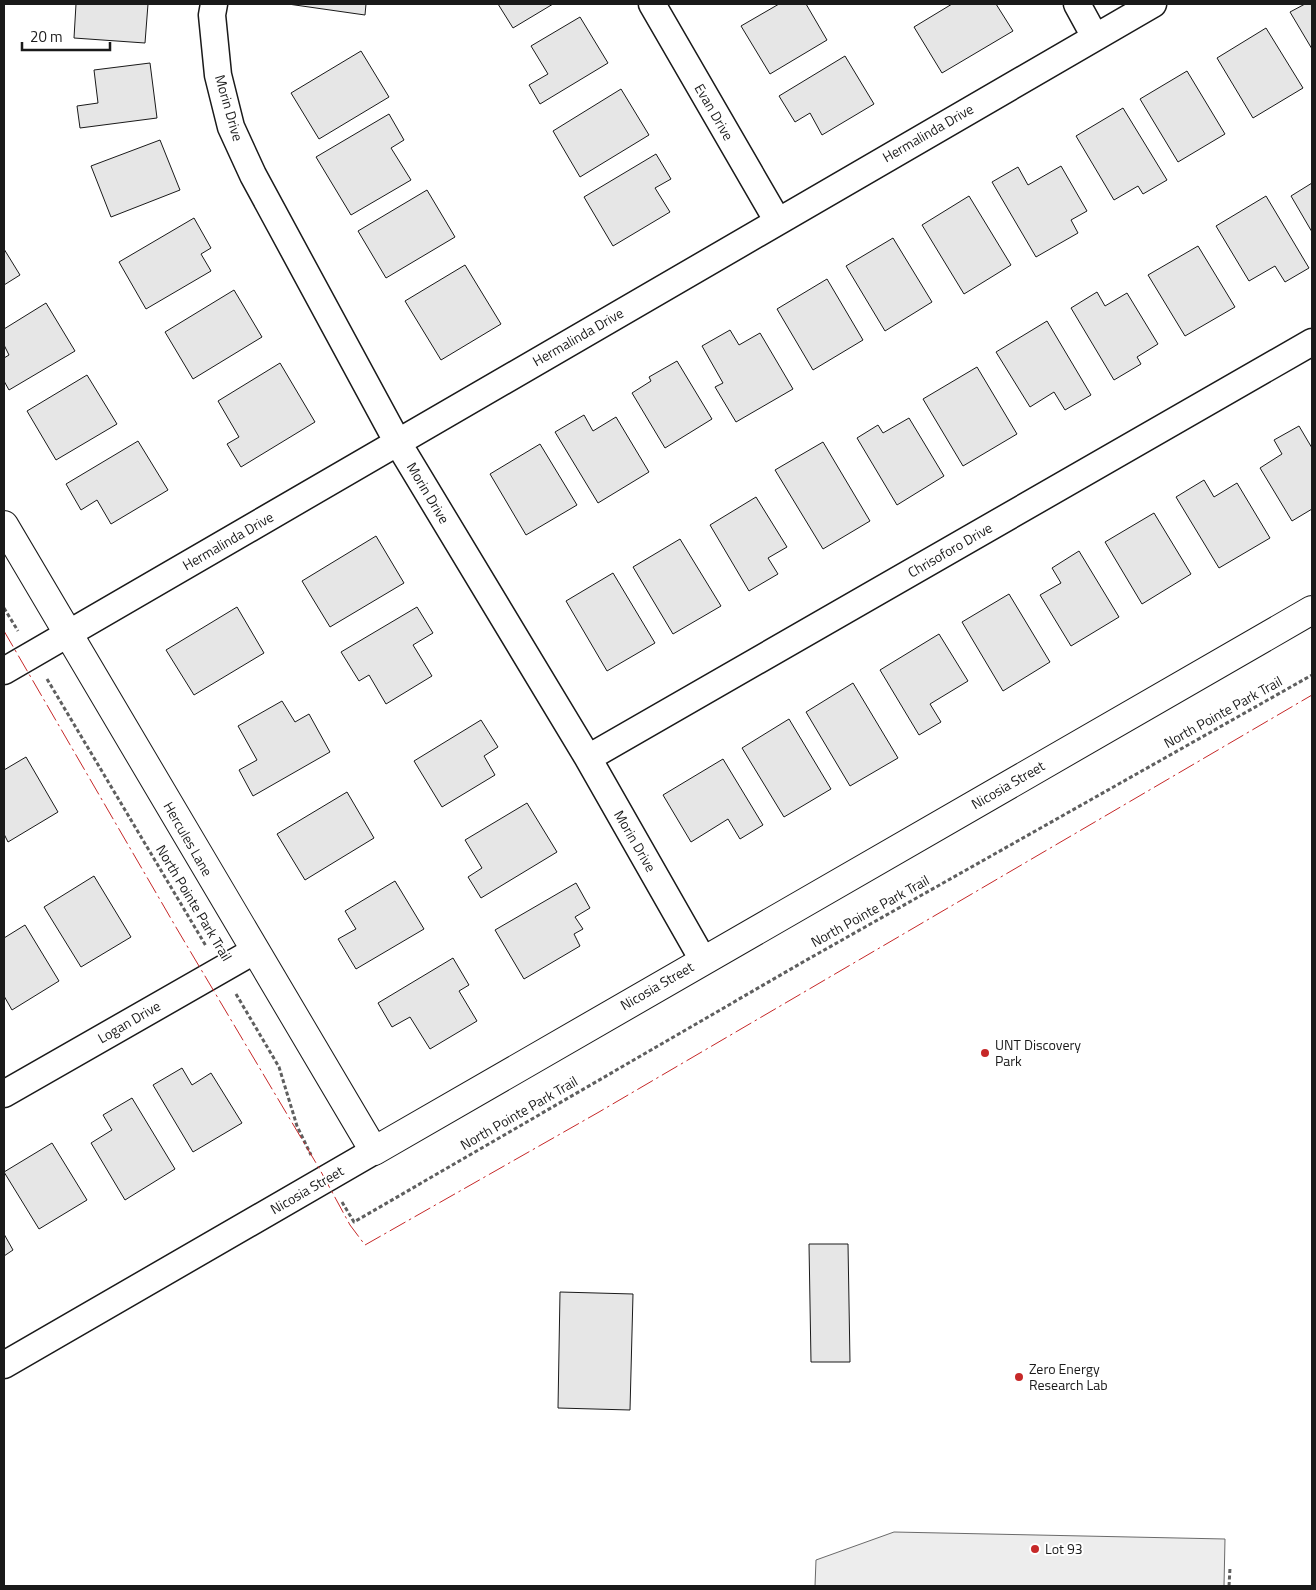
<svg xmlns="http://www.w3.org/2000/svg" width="1316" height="1590" font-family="'Titillium Web',sans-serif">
	<rect width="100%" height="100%" fill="#fff"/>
	<!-- built -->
	<path fill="#ededed" stroke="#6a6a6a" d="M894,1532L1225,1539L1224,1586H815L816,1560Z"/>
	<!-- building -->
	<path fill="#e6e6e6" stroke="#1a1a1a" d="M76,4H148L145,43L74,38Z
		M288,4H366L365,15Z
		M498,4H553L513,28Z
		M779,4H806L827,40L770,74L741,26Z
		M952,4H996L1013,31L942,73L914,27Z
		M1305,4H1312V49L1290,12Z
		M580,17L608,63L540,104L529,85L548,74L531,46Z
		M1266,28L1303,88L1253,118L1217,58Z
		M361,51L389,97L319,139L291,93Z
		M845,56L874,104L822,135L810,113L795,122L779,96Z
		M150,63L157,118L80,128L77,106L98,103L94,70Z
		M1187,71L1225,134L1178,162L1140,99Z
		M621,89L649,135L580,177L553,131Z
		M1123,108L1167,180L1143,194L1138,186L1114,200L1076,136Z
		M389,114L404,140L391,148L411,180L351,215L316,157Z
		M160,140L180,190L111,217L91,166Z
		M656,154L671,179L655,188L670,212L613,246L584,197Z
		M1061,166L1087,211L1071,220L1078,233L1036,257L992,182L1018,167L1028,185Z
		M1312,183V232L1291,196Z
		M427,190L455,237L386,278L358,231Z
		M969,196L1011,265L964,294L922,225Z
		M1266,196L1309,268L1285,282L1275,266L1249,281L1216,226Z
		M194,218L211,248L201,254L211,271L146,309L119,262Z
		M893,238L932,302L885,331L846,266Z
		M1198,246L1235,307L1185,336L1148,275Z
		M4,249L20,275L4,285Z
		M465,265L501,324L441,360L405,301Z
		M827,279L863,340L813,370L777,309Z
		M234,290L262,337L193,379L165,332Z
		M1097,292L1105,306L1127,293L1158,344L1137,357L1141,364L1114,380L1071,308Z
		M46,303L75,351L9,390L4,381V358L9,355L4,345V329Z
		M1047,321L1091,395L1065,410L1054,392L1030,407L996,352Z
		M730,330L739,345L760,333L793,389L736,422L715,387L723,383L702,346Z
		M677,361L712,419L665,448L632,393L651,381L649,377Z
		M280,363L315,422L241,467L227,444L239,437L218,401Z
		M977,367L1017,434L963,466L923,399Z
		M87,375L117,424L56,460L27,411Z
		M584,415L593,431L616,417L649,472L598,503L555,432Z
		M909,418L944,476L897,505L857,438L878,425L883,433Z
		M1299,426L1312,448V509L1292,521L1260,468L1282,454L1274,440Z
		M138,441L168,490L111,524L97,500L81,510L66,484Z
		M823,442L870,521L823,549L775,470Z
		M540,444L577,505L526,535L490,474Z
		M1204,480L1214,497L1237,483L1270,538L1219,568L1176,497Z
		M756,497L787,547L768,558L778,574L749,591L710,525Z
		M1154,513L1191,574L1142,604L1105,542Z
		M376,536L404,583L330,627L302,581Z
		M680,539L721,606L673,634L633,567Z
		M1079,551L1119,617L1071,646L1040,595L1061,583L1052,568Z
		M613,573L655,643L607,671L566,601Z
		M1009,594L1050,662L1003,691L962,622Z
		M237,607L264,653L194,695L166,650Z
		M417,607L433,633L413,645L432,676L386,704L369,675L359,681L341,652Z
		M939,634L968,681L930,704L941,722L919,735L880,670Z
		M853,683L898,758L850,786L806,712Z
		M282,701L295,722L309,714L330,752L253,796L239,770L257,760L238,726Z
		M789,719L831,789L784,817L742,748Z
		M481,720L498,747L484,756L495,775L442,807L414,761Z
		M26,757L58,812L8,842L4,834V770Z
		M723,759L763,825L740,839L728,819L691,842L663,795Z
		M347,792L374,838L305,880L277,834Z
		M527,803L557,852L481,898L468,877L482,868L465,840Z
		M94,876L131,937L81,967L44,907Z
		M395,881L424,929L356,969L338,939L356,929L345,911Z
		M576,883L590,908L575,917L583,929L574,934L580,946L524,979L495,930Z
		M25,925L59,981L12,1010L4,996V938Z
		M453,958L469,985L459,991L477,1021L430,1049L410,1017L392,1027L378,1003Z
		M182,1068L192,1085L211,1073L242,1123L193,1152L153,1085Z
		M132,1098L175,1169L125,1200L91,1143L112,1130L103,1115Z
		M52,1143L87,1200L39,1229L4,1172Z
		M4,1234L13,1250L4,1256Z
		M809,1244H848L850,1362H811Z
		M560,1292L633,1294L630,1410L558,1408Z"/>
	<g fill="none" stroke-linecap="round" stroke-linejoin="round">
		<!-- minor casing -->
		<g stroke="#1a1a1a" stroke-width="29">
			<path id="minor" d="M214,4L212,15L218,75L231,127L253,175L398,443L588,758L703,960
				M652,4L777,220
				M1077,4L1095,37
				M4,671L1153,4
				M588,758L1312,342
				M4,1094L254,951
				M4,1365L374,1151"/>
		</g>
		<!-- tertiary casing -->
		<g stroke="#1a1a1a" stroke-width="30">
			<path id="tertiary" d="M4,525L374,1151L1312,610"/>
		</g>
		<!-- path -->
		<path stroke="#5f5f5f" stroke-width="3" stroke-dasharray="4 2.5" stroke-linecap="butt" d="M4,608L18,631
			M47,679L206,946
			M236,994L279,1067L297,1126L311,1155
			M342,1202L354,1222L803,962L1312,675
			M1229,1586L1230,1568"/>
		<!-- minor -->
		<use href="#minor" stroke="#fff" stroke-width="26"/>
		<!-- tertiary -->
		<use href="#tertiary" stroke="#fff" stroke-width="28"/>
		<!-- power -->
		<path stroke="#c62828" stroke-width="1" stroke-dasharray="18 4 2.5 4" stroke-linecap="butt" d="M4,631L177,929L319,1168L350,1225L365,1245L599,1112L1312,695"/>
	</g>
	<!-- markers -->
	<g fill="#c62828" stroke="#fff" stroke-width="2">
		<circle cx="985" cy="1053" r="5"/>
		<circle cx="1019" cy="1377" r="5"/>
		<circle cx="1035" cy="1549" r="5"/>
	</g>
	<g text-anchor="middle" stroke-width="4" stroke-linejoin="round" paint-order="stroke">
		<!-- street labels -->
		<g font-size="14" fill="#1a1a1a" stroke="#fff">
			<text transform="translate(229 108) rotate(74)" y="5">Morin Drive</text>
			<text transform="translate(714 112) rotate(60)" y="5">Evan Drive</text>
			<text transform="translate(928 133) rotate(-30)" y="5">Hermalinda Drive</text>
			<text transform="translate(578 337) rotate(-30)" y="5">Hermalinda Drive</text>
			<text transform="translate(428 493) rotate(59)" y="5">Morin Drive</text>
			<text transform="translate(228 541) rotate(-30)" y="5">Hermalinda Drive</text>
			<text transform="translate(950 550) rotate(-30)" y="5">Chrisoforo Drive</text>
			<text transform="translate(1223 712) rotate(-29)" y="5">North Pointe Park Trail</text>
			<text transform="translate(1008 785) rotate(-30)" y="5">Nicosia Street</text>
			<text transform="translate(188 839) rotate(60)" y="5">Hercules Lane</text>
			<text transform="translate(635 841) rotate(60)" y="5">Morin Drive</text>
			<text transform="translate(194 903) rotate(59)" y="5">North Pointe Park Trail</text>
			<text transform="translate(870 911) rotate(-29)" y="5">North Pointe Park Trail</text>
			<text transform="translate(657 986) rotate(-30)" y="5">Nicosia Street</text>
			<text transform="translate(129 1022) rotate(-30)" y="5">Logan Drive</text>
			<text transform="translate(519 1113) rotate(-30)" y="5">North Pointe Park Trail</text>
			<text transform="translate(307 1190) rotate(-30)" y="5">Nicosia Street</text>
		</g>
		<!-- poi labels -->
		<g font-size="14" fill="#1a1a1a" stroke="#fff" text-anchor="start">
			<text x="995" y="1050">UNT Discovery<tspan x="995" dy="16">Park</tspan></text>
			<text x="1029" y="1374">Zero Energy<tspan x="1029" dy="16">Research Lab</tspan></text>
			<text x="1045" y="1554">Lot 93</text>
		</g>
	</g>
	<!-- border -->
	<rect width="1316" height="1590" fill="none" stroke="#1a1a1a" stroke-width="10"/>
	<!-- scale -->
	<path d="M22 42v8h88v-8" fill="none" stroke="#1a1a1a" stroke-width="2.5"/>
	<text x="30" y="42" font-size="15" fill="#1a1a1a" stroke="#ffffff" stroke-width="4" paint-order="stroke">20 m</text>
</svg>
